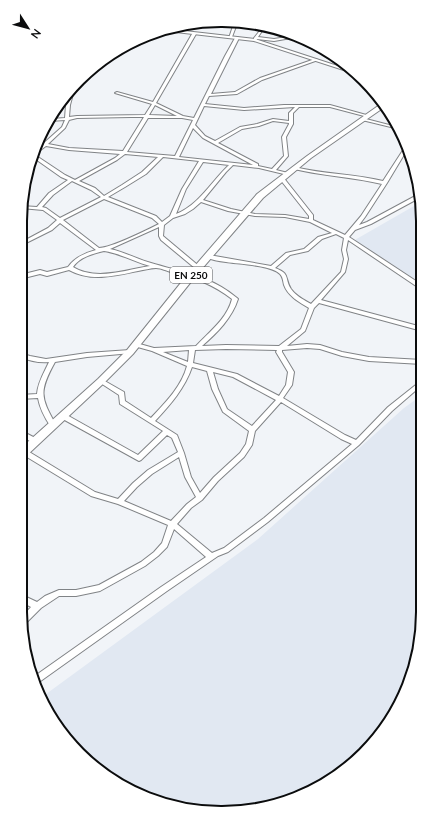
<svg xmlns="http://www.w3.org/2000/svg" width="443" height="833" font-family="Lato,sans-serif">
	<rect width="100%" height="100%" fill="#f1f4f8"/>
	<!-- built -->
	<path fill="#e1e8f2" d="M421,202L422,284L353,241Z
		M422,395L423,624L402,701L364,754L299,798L235,813L170,806L110,779L62,734L42,697L258,539L404,408Z"/>
	<g fill="none" stroke-linecap="round" stroke-linejoin="round">
		<!-- minor casing -->
		<g stroke="#808386" stroke-width="2">
			<path id="minor" d="M235,20L238,21L232,37L229,38Z
				M262,28H264L258,37L274,39L293,36L297,37L274,41L257,39L256,41H254V38Z
				M194,33L196,34L156,103L183,116L194,118L225,56L235,38L237,37L239,38L211,94L235,92L260,78L315,59L318,60L262,80L237,94L209,96L205,104L244,108L284,105H330L370,116L368,117L330,107H299L293,113V124L286,137L288,156L276,170L288,173V175L259,168L233,165L226,172L203,200L231,209L255,214L285,215L309,219V216L279,178L283,177L313,215V220L345,235L361,216L382,184C353,177 323,176 294,169L292,168L294,167C323,174 354,174 383,181L407,144L408,148L387,183L365,217L359,225L367,222L419,194H421V197L371,224L355,230L349,237L422,285V290L348,240L346,250L348,259L345,272L321,300L422,327V331L319,303L314,308L305,331L287,346L307,344L320,345L342,352L369,357L422,360V364L369,361L342,356L320,349L307,348L282,350V352L294,372L292,385L283,398L345,435L356,440L388,407L422,380V385L392,411L359,445L268,522L228,552L218,556L167,591L35,685L32,678L161,587L206,557L174,529L167,547L158,556L145,566L100,591L76,596H59L41,608L25,624L22,625L21,618L31,607L20,601V594L37,602L45,596L59,590H76L99,585L141,562L154,552L162,543L168,525L118,504L91,496L22,454L21,452L22,450H26L95,492L118,499L133,483L148,470L178,452L172,438L167,435L141,460L139,461L61,418L60,416L61,414H65L138,455L163,431L120,404L119,395L99,382L98,381L99,380H103L124,392L125,401L151,418C165,403 182,386 187,366L152,351L134,346L133,345L134,344L136,343L154,348L196,346C209,332 227,319 232,299C214,285 194,277 171,272C167,271 161,268 156,268C151,268 144,270 138,271C115,276 91,282 69,270L47,276L40,274L20,279V275L40,270L47,272L68,267C75,257 85,253 96,250L60,223L52,230L20,246V243L48,228L57,220L43,210L21,208V206L37,207L49,193L68,180L61,177L34,158L35,155L65,175L75,180L115,158L120,154L69,150L46,146L35,154L36,150L42,145L38,144V142L44,143L62,127L65,120L50,121L51,119L65,118L66,105L68,96L89,70L92,68V70L73,94L70,105L69,117L77,116L145,115L152,104L115,93L117,92L153,102L192,34ZM155,105L177,116L149,115ZM204,106L244,110L295,107L289,113V121L273,119L257,124L240,127L215,141L205,136L195,125ZM131,117H144L123,151L69,148L48,144L65,128L69,120L77,118ZM148,118H182L193,120L175,156L127,152ZM273,121L289,123V124L282,137L284,156L272,169L258,166V164L218,143L242,129L259,126ZM193,128L203,138L253,165L179,157ZM125,154L158,157L142,172L122,185L104,196L95,188L79,181L117,160ZM163,157L199,161L182,189L170,216L162,222L156,216L108,197L125,187L146,174ZM203,162L229,165C211,182 199,205 176,214L186,189ZM72,181L91,190L101,197L60,218L46,208L42,207L53,195ZM104,199L152,218L159,224C147,230 111,248 99,248L63,220ZM201,202L228,211L255,216L285,217L310,222L332,233L318,237L304,249L286,253L271,266L209,255L207,257V258C213,260 219,261 226,262C239,264 270,265 280,274C283,277 283,281 284,285C288,296 299,302 309,308L301,329L279,346L226,345L202,346C217,333 232,318 238,299L237,298C209,275 184,273 151,263C137,259 124,252 110,249L159,227V236L161,240L196,269H200V267L163,236L164,225L173,218L185,214L193,209ZM336,234L344,238L342,250L344,259L341,272L311,304C304,300 296,296 291,289C284,278 291,274 275,268L290,255L308,251L322,239ZM104,251C119,253 135,262 150,266C125,270 96,281 73,267C80,257 92,254 104,251ZM226,349L277,350L276,352L288,372L286,385L279,396L237,374L193,363L195,350ZM189,350L188,362L163,352ZM192,367L207,371L212,389L223,412L249,431L246,444L240,453L214,477L200,493L191,477L184,453L177,435L155,421C170,405 185,388 192,367ZM213,372L233,377L276,400L252,426L227,409L218,389ZM281,402L341,439L352,444L264,518L224,548L212,553L177,524L191,508L202,500L218,481L244,457L252,445L255,431ZM179,457L185,477L196,497L187,504L171,521L124,501L137,487L152,474Z
				M362,118L397,127L399,129L362,120Z
				M20,318L23,320V339L20,341Z
				M130,350L132,351L133,352L132,353L87,357L55,362C39,391 40,397 56,425L55,427H51C45,418 40,409 38,398L20,399V395L37,394C38,382 44,373 49,362C39,363 30,361 20,357V353L30,356L46,359L87,353Z
				M20,430L37,439L38,441L37,443H33L20,435Z"/>
		</g>
		<!-- tertiary casing -->
		<g stroke="#808386" stroke-width="2">
			<path id="tertiary" d="M167,29L255,39L356,72L359,75L254,41L158,30Z"/>
		</g>
		<!-- primary casing -->
		<g stroke="#808386" stroke-width="2">
			<path id="primary" d="M380,98L385,104L383,108L311,158L263,198L194,278L133,354L104,383L24,458L20,459V449L98,379L127,350L188,274L257,194L307,156L378,106Z"/>
		</g>
		<!-- minor -->
		<use href="#minor" fill="#fff" fill-rule="evenodd"/>
		<!-- tertiary -->
		<use href="#tertiary" fill="#fff" fill-rule="evenodd"/>
		<!-- primary -->
		<use href="#primary" fill="#fff" fill-rule="evenodd"/>
	</g>
	<g text-anchor="middle" stroke-width="4" stroke-linejoin="round" paint-order="stroke">
		<!-- shield labels -->
		<rect fill="#fff" stroke="#545556" stroke-width="1" x="170" y="267" width="42" height="16" rx="3"/>
		<g font-size="10" font-weight="bold" fill="#0b0c0d">
			<text x="191" y="279">EN 250</text>
		</g>
	</g>
	<!-- crop -->
	<path d="M0 0H443V833H0ZM221 27H222A194 194 0 0 1 416 221V612A194 194 0 0 1 222 806H221A194 194 0 0 1 27 612V221A194 194 0 0 1 221 27Z" fill="#fff" fill-rule="evenodd"/>
	<path fill="none" stroke="#0b0c0d" stroke-width="2" d="M221 27H222A194 194 0 0 1 416 221V612A194 194 0 0 1 222 806H221A194 194 0 0 1 27 612V221A194 194 0 0 1 221 27Z"/>
	<!-- north arrow -->
	<g transform="translate(28 28) rotate(126)" stroke="#ffffff" stroke-width="3" paint-order="stroke">
	<path d="M0-3L7 15L0 10L-7 15Z" fill="#0b0c0d"/>
	<text y="-6" font-size="11" font-weight="bold" text-anchor="middle" fill="#0b0c0d">N</text>
	</g>
</svg>
